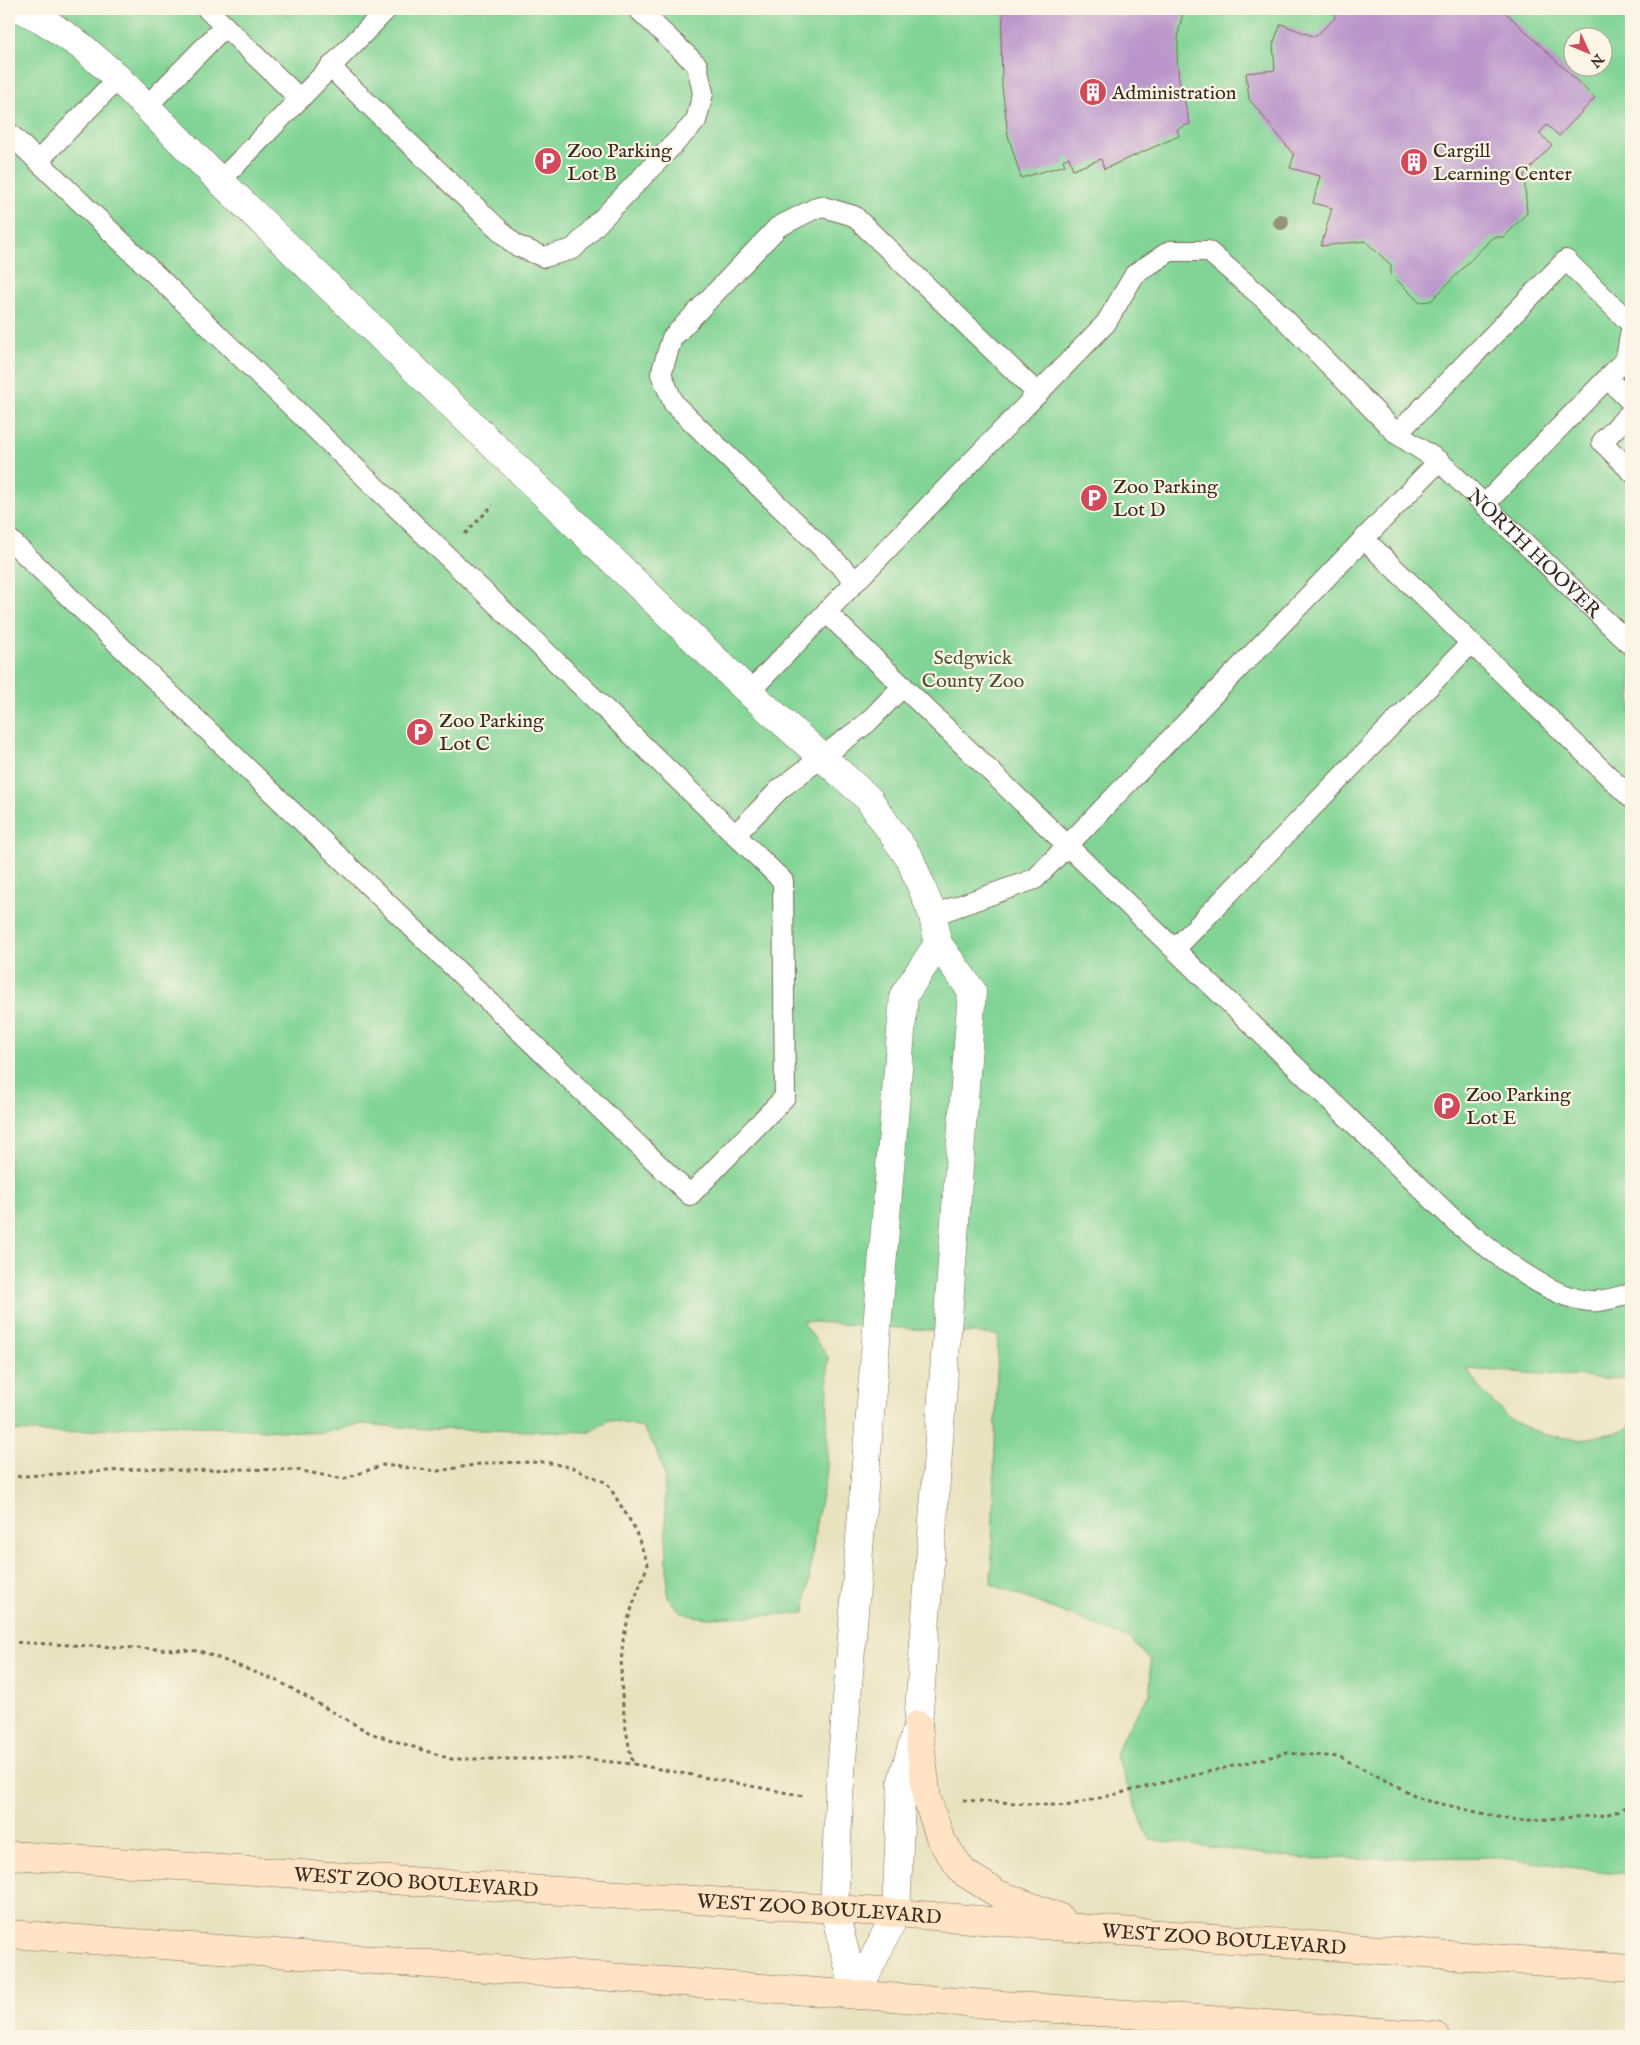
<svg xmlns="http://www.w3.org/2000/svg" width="1640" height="2045" font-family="'IM FELL English',serif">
	<rect width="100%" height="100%" fill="#fcf5e5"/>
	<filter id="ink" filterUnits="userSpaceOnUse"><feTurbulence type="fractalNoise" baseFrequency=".02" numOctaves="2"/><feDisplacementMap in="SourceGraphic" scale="10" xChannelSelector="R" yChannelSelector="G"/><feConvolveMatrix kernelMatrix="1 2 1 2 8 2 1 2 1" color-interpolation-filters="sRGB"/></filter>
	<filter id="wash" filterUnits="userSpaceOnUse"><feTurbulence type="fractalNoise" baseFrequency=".0096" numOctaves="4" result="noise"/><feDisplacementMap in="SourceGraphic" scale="20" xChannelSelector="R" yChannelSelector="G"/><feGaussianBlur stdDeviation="1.12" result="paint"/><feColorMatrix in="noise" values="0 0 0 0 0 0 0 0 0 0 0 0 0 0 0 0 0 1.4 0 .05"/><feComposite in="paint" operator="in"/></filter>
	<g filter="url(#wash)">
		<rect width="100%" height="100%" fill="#e9e2bf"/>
		<!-- green -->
		<path fill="#81d496" stroke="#5e7f5a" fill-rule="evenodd" d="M9,9H1631V1380L1467,1369L1482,1391L1510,1420L1541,1434L1579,1440L1623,1431L1631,1425V1875L1493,1857L1301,1859L1149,1839L1115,1754L1130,1724L1150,1694L1151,1661L1130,1639L991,1584L998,1335L802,1321L828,1357L827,1472L816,1523L805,1613L709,1618C689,1616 679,1615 668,1597L664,1473L655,1447L642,1427L609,1420L591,1432L427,1429L361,1424L322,1433L156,1424L66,1433L9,1431ZM1572,38H1602V68H1572Z"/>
		<g id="blocks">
			<!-- building -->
			<path fill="#ba95cb" d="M1004,9H1184L1179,29L1177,57L1179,79L1190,124L1177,129L1179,136L1104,169L1101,159L1073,170L1069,157L1063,160L1065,165L1021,178L1008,135L1002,86L1001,38Z
				M1332,9H1502L1595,98L1559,136L1547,125L1539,133L1552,145L1524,175L1527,213L1504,237H1493L1431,301L1419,302L1391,274V265L1365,241L1321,246L1332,208L1313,203L1320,176L1290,168L1294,155L1249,99L1246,73L1275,70L1273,44L1281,24L1315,37L1335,18Z"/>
		</g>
	</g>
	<g filter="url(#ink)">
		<use href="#blocks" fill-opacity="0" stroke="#786a56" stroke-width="1"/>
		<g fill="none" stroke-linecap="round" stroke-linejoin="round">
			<!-- lane casing -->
			<g stroke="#786a56" stroke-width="22">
				<g id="lane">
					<path d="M207,9L300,99"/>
					<path d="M330,67L515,245L544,257L573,249L696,121L703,93L697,65L638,9"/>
					<path d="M147,106L225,26"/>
					<path d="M9,133L783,881L785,1097L690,1195L9,539"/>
					<path d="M38,161L118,78"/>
					<path d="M220,181L387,9"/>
					<path d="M1607,378L1631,402"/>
					<path d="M1631,412L1602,442L1631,471"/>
					<path d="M1397,434L1566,260L1631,324"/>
					<path d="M1485,504L1626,359L1631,330"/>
					<path d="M1364,539L1631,798"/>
					<path d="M856,581L674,404L661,374L672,338L778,227L820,206L854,216L1038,394"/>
					<path d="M826,612L1457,1223C1490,1249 1554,1305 1598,1301C1609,1300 1620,1296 1631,1294"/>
					<path id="s1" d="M749,692L1106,323L1135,274L1170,251H1208L1271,305L1397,434L1439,461L1631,645"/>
					<path d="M735,835L780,789L867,723L903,686"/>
					<path d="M933,915L1035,879L1439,461"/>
					<path d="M1175,949L1471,643"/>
				</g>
			</g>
			<!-- street casing -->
			<g stroke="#786a56" stroke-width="29">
				<path id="street" d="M22,9L43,20L81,46L118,78L220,181L749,692L868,798L910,859L933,915L938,944L972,991L918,1725L902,1781L896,1913L856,1995
					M856,1995L834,1910L839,1797L904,995L938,944"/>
			</g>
			<!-- secondary casing -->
			<g stroke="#786a56" stroke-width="29">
				<g id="secondary">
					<path d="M918,1725L927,1799L941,1840L963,1872L998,1894L1059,1917"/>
					<path id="s2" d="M9,1855L896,1913L1091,1929L1631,1968"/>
					<path d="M9,1934L1435,2036"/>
				</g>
			</g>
			<!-- path -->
			<path stroke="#786a56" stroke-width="3" stroke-dasharray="4 4" stroke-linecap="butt" d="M465,534L493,505
				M9,1477L156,1468L186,1471L235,1469L297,1470L344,1479L383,1465L438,1471L486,1463L545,1462L574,1468L607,1483L634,1527L648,1564C639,1589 628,1614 623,1641C618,1680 624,1727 633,1764
				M9,1642L200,1651L280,1682L370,1733L451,1759H581L633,1764L804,1796
				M963,1800L1066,1806L1287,1753L1340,1757L1424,1800L1516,1821L1606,1815L1631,1805"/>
			<!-- lane -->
			<use href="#lane" stroke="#fff" stroke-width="20"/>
			<!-- street -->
			<use href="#street" stroke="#fff" stroke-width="28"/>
			<!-- secondary -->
			<use href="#secondary" stroke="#fee4c5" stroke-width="28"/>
		</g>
		<!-- trees -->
		<circle fill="#939477" cx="1281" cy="222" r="8"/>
	</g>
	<!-- icons -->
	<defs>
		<g id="building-disc" transform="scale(1.4375)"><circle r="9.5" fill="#d1495b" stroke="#fcf5e5"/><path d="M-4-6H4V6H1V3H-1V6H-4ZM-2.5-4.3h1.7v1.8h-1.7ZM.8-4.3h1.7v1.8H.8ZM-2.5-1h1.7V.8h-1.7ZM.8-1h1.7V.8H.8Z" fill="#fff"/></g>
		<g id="parking-disc" transform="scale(1.4375)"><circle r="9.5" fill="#d1495b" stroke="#fcf5e5"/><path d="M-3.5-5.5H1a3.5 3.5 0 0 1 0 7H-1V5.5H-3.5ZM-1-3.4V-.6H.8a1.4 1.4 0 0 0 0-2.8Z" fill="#fff"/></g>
	</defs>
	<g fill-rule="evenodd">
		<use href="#building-disc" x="1093" y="92"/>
		<use href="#parking-disc" x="548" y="161"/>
		<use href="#building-disc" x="1414" y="162"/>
		<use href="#parking-disc" x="1094" y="498"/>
		<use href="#parking-disc" x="420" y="732"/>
		<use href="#parking-disc" x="1447" y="1106"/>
	</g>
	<g text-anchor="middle" stroke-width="4.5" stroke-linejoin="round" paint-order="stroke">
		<!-- poi labels -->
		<g font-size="20" fill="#3b2a1e" stroke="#fcf5e5" text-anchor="start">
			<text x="1112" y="99">Administration</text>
			<text x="567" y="157">Zoo Parking<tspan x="567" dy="23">Lot B</tspan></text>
			<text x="1433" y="157">Cargill<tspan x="1433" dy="23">Learning Center</tspan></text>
			<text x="1113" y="493">Zoo Parking<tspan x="1113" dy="23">Lot D</tspan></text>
			<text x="439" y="727">Zoo Parking<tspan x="439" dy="23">Lot C</tspan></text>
			<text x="1466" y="1101">Zoo Parking<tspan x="1466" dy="23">Lot E</tspan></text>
		</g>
		<!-- street labels -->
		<g font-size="20" fill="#3b2a1e" stroke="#fcf5e5">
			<text dy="7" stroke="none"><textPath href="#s1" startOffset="1096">NORTH HOOVER</textPath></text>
			<text dy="7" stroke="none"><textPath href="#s2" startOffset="408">WEST ZOO BOULEVARD</textPath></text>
			<text dy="7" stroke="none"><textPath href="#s2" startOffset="812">WEST ZOO BOULEVARD</textPath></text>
			<text dy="7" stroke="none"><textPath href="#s2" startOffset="1218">WEST ZOO BOULEVARD</textPath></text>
		</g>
		<!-- park labels -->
		<g font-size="20" fill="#4c543c" stroke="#fcf5e5">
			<text x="973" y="664">Sedgwick<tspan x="973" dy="23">County Zoo</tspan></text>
		</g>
	</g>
	<!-- margin -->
	<rect width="1640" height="2045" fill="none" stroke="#fcf5e5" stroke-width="30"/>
	<!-- north arrow -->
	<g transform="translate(1588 52) rotate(134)"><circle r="24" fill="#fcf5e5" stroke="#afa495"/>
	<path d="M0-4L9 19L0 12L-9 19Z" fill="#d1495b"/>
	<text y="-8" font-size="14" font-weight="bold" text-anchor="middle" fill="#3b2a1e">N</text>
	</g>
</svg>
